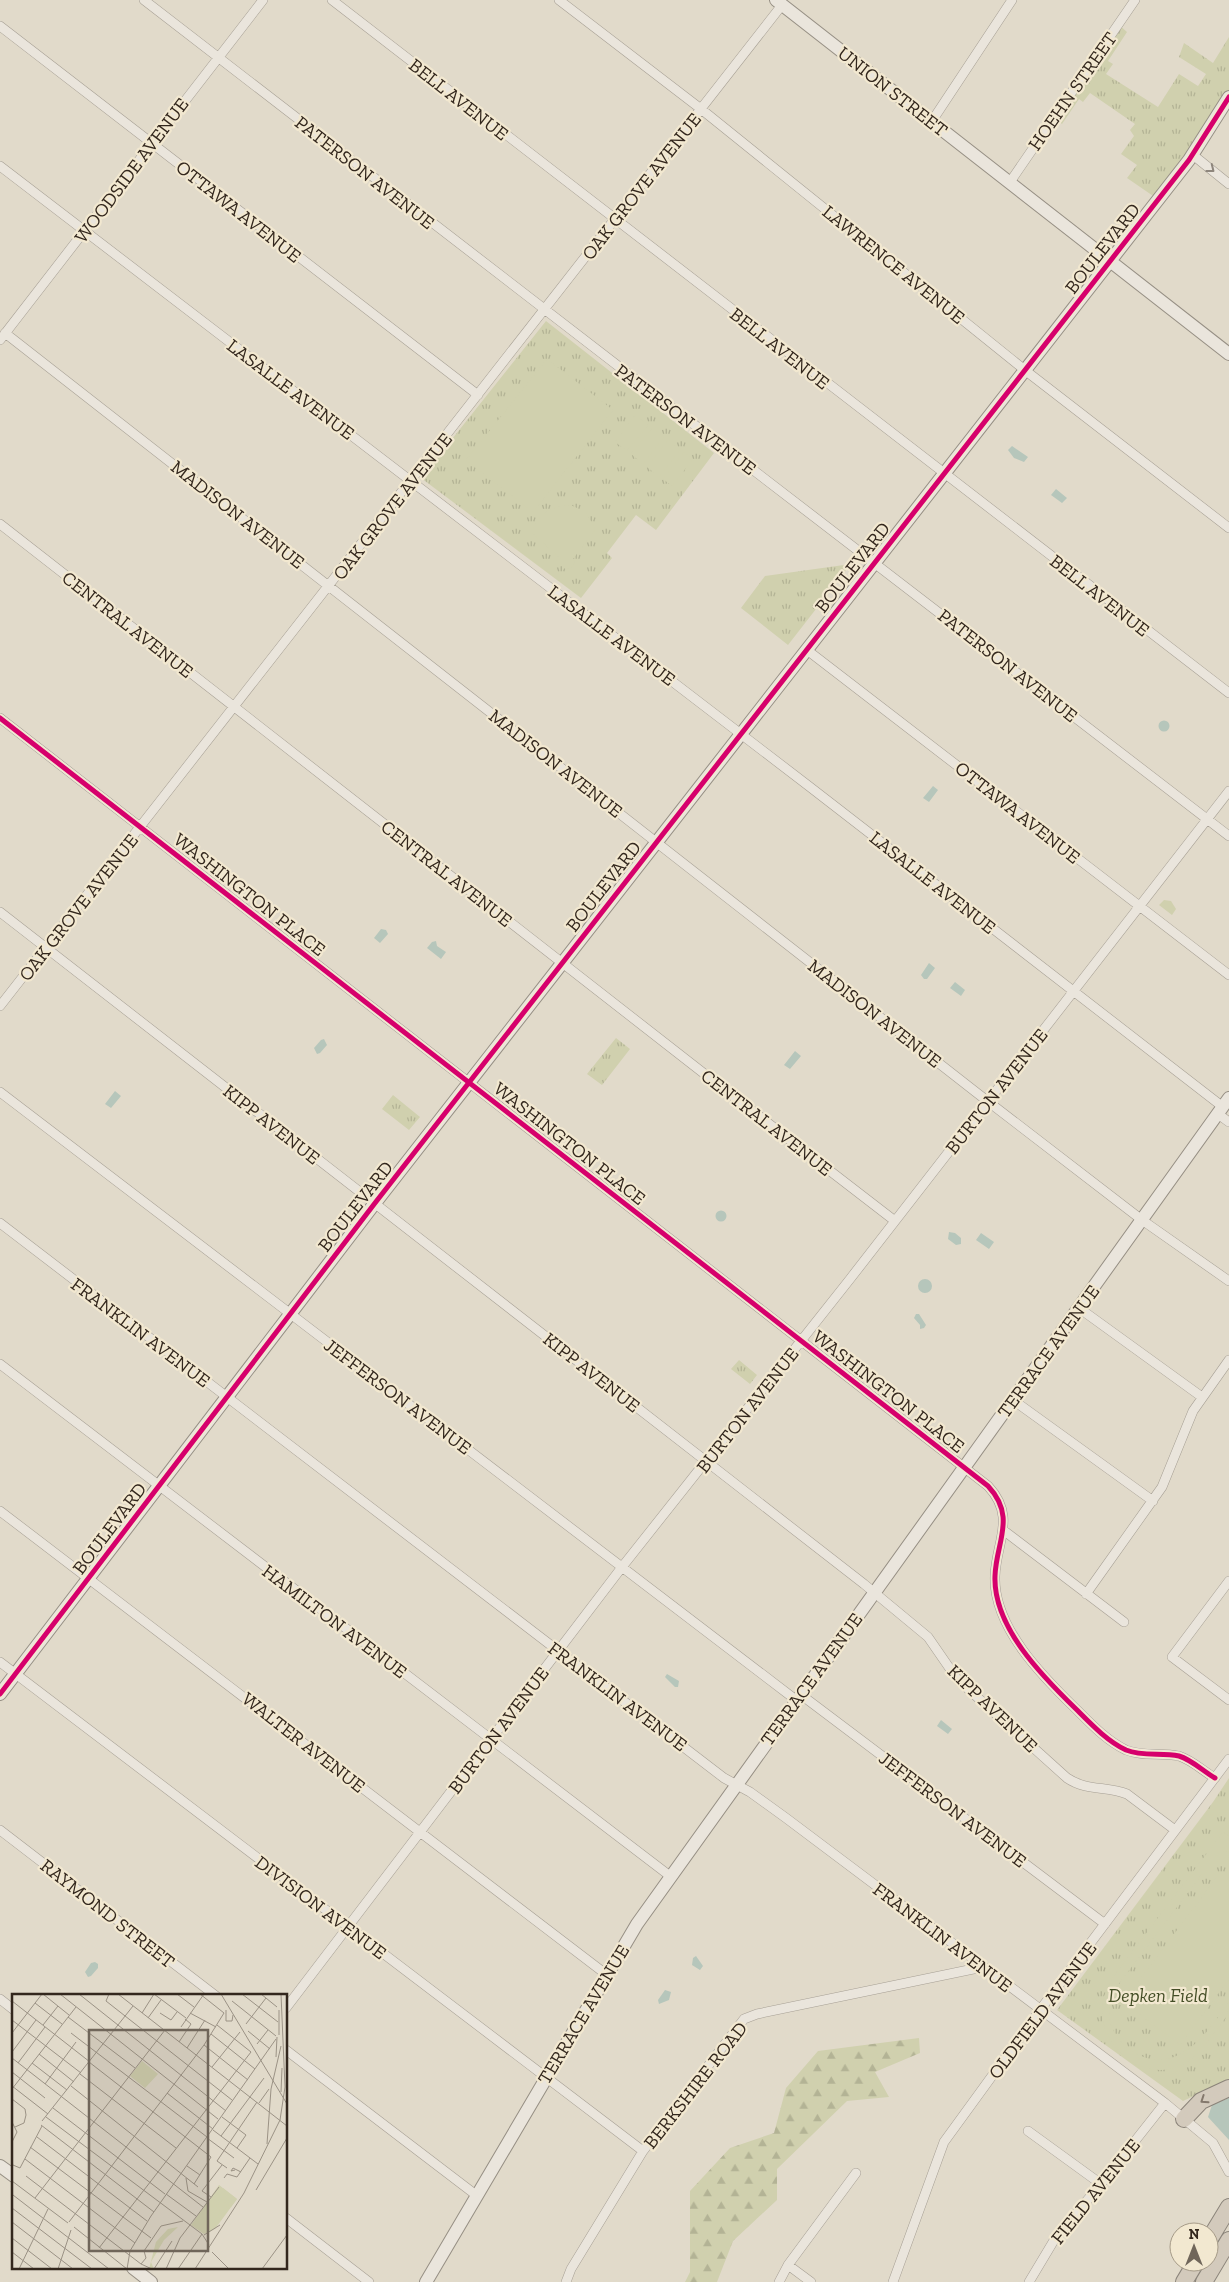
<svg xmlns="http://www.w3.org/2000/svg" width="1229" height="2282" viewBox="0 0 1229 2282" font-family="'Zilla Slab',serif">
	<style>
		.grass { fill: url(#grass-tufts) }
		.forest { fill: url(#forest-firs) }
		.pitch { fill: #d0d0ae }
		.water { fill: #b6c6bb }
		.lines { fill: none; stroke-linecap: round; stroke-linejoin: round }
		.street-casing { stroke: #a69f94; stroke-width: 10 }
		.secondary-casing { stroke: #968f84; stroke-width: 14 }
		.highway-casing { stroke: #8b847a; stroke-width: 18 }
		.street { stroke: #eae5dc; stroke-width: 9 }
		.secondary { stroke: #eae5dc; stroke-width: 12 }
		.highway { stroke: #d3cabc; stroke-width: 16 }
		.cycleway-casing { stroke: #f2e8d0; stroke-width: 8 }
		.cycleway { stroke: #d6006c; stroke-width: 5 }
		.oneway { stroke: #8e867c }
		.oneway2 { stroke: #83786c }
		.labels { text-anchor: middle; stroke-width: 4.5; stroke-linejoin: round; paint-order: stroke }
		.street-label { font-size: 19px; fill: #33271d; stroke: #f2e8d0 }
		.park-label { font-size: 19px; font-style: italic; fill: #444e26; stroke: #f2e8d0 }
		.inset-road { fill: none; stroke: #9b9285; stroke-width: 1 }
		.view { fill: #70665a; fill-opacity: 0.15; stroke: #70665a; stroke-width: 2.5 }
		.inset-edge { fill: none; stroke: #33271d; stroke-width: 2.5 }
	</style>
	<defs>
		<pattern id="grass-tufts" width="24" height="20" patternUnits="userSpaceOnUse" patternTransform="scale(1.25)"><rect width="24" height="20" fill="#d0d0ae"/><path d="M3 7l-1-3M5 7V3M7 7l1-3M15 17l-1-3M17 17v-4M19 17l1-3" fill="none" stroke="#b3b395"/></pattern>
		<pattern id="forest-firs" width="22" height="20" patternUnits="userSpaceOnUse" patternTransform="scale(1.25)"><rect width="22" height="20" fill="#d0d0ae"/><path d="M5 1l3.5 6h-7zM16 11l3.5 6h-7z" fill="#b3b395"/></pattern>
	</defs>
	<rect width="100%" height="100%" fill="#e1daca"/>
	<path class="grass" d="M1118,24L1127,32L1108,61L1113,64L1106,74L1158,107L1179,74L1198,86L1206,74L1179,57L1184,43L1213,63L1229,37V95L1159,200L1127,178L1137,165L1121,154L1134,136L1130,130L1135,124L1090,93L1083,102L1079,99L1062,124L1054,118Z
		M546,321L714,453L656,530L636,515L607,553L612,558L581,598L421,478Z
		M851,564L788,645L741,608L765,576Z
		M616,1038L630,1049L602,1085L587,1074Z
		M393,1095L420,1117L409,1130L382,1109Z
		M739,1360L757,1375L750,1384L731,1369Z
		M1229,1778V2080L1183,2101L1057,2010L1213,1802Z"/>
	<path class="forest" d="M919,2038L920,2053L875,2072L889,2097L847,2101L777,2169V2200L733,2241L717,2282H685L690,2272V2191L730,2148L774,2133L786,2088L818,2051Z"/>
	<path class="pitch" d="M547,359L613,410L533,512L466,460Z
		M635,415L648,425L627,451L615,442Z
		M652,428L664,437L643,464L631,454Z
		M668,440L680,450L659,477L647,467Z
		M684,452L693,459L672,486L663,479Z
		M571,505L585,512L596,529L573,559L575,562L571,568L565,569L561,565L560,558L532,533C537,513 552,506 571,505Z
		M1164,900L1171,901L1176,909L1172,915L1159,905Z
		M1223,1832L1229,1836V1842L1222,1852L1229,1851V1857L1216,1860L1202,1874L1118,1985C1113,1997 1107,2008 1110,2021C1117,2049 1150,2068 1176,2056C1201,2045 1214,2022 1229,2002C1229,2018 1222,2022 1213,2034C1203,2047 1195,2059 1180,2066C1142,2082 1101,2048 1102,2009C1102,1997 1108,1987 1113,1977Z
		M1217,1877L1229,1886V1979L1180,2045L1123,2002Z"/>
	<path class="water" d="M1012,446L1028,457L1024,462L1014,458L1008,450Z
		M1056,489L1067,498L1062,503L1051,495Z
		M1158.5 726a5.5 5.5 0 1 1 11 0a5.5 5.5 0 1 1-11 0Z
		M933,786L938,790L929,802L923,798Z
		M381,929L386,930L388,934L380,943L374,938Z
		M436,941L437,946L446,952L441,959L427,948L432,942Z
		M929,963L935,968L927,979H924L921,975Z
		M955,982L965,990L961,996L950,988Z
		M324,1039L327,1045L320,1053L317,1054L314,1048L321,1040Z
		M795,1051L801,1056L790,1069L784,1065Z
		M115,1091L121,1096L111,1108L105,1104Z
		M715.5 1216a5.5 5.5 0 1 1 11 0a5.5 5.5 0 1 1-11 0Z
		M949,1232L955,1233L961,1238V1244L956,1245L948,1239Z
		M981,1233L994,1242L989,1249L976,1240Z
		M918 1286a7 7 0 1 1 14 0a7 7 0 1 1-14 0Z
		M916,1314H919L926,1325L924,1328L920,1329V1325L914,1318Z
		M667,1674L679,1681L678,1687H675L665,1677Z
		M941,1720L952,1729L948,1734L937,1726Z
		M696,1956L703,1966L700,1970L692,1965L693,1958Z
		M95,1962L98,1964V1968L91,1976L88,1977L85,1972L91,1963Z
		M665,1990L671,1992L669,2000L659,2004L658,2000Z
		M1229,2098V2140L1208,2117L1212,2105Z"/>
	<g class="lines">
		<defs>
			<path id="street" d="M144,0C505,280 867,557 1229,836
				M332,0L1229,693
				M559,0L701,109L1026,371L1229,528
				M0,26L478,395
				M932,121L1012,0
				M1193,155L1229,184
				M0,166L810,787L1223,1107
				M1010,182L1135,0
				M5,333L977,1093L1142,1220L1229,1281
				M0,340L263,0
				M0,524L711,1079L895,1221
				M807,650L1229,975
				M0,718L988,1486C1017,1517 996,1542 995,1576C993,1627 1043,1677 1076,1709C1091,1724 1107,1741 1126,1750C1143,1757 1162,1752 1179,1756C1192,1760 1203,1771 1215,1778
				M0,912L864,1584L928,1637L957,1679L1067,1778C1086,1791 1107,1786 1127,1794L1175,1830
				M0,1006L782,5
				M0,1092L796,1700
				M1218,1114L1229,1122
				M0,1223L724,1778L750,1792L786,1818L1165,2103L1213,2143L1229,2172
				M1079,1308L1202,1397
				M0,1364L670,1876
				M1013,1400L1153,1501
				M0,1511L607,1975
				M1003,1530L1124,1622
				M1229,1581L1172,1657L1229,1700
				M1086,1594L1162,1487L1193,1411L1229,1360
				M0,1662L643,2151
				M800,1694L1105,1924
				M0,1830L216,1996
				M0,1999L14,2010
				M286,2008L622,1567L850,1279L1229,791
				M286,2050L476,2195
				M1028,2131L1101,2184
				M286,2218L369,2282
				M788,2265L811,2282
				M566,2282L571,2269L643,2151L744,2019L757,2014L983,1967
				M779,2282L788,2265L856,2173
				M893,2282L944,2142L1040,2010L1229,1759
				M1029,2282L1056,2237L1101,2184L1165,2103"/>
			<path id="secondary" d="M776,0L1229,354
				M0,1694L375,1203L1189,160L1229,97
				M0,2166L14,2176
				M133,2268L151,2282
				M426,2282L637,1924L1229,1098"/>
			<path id="highway" d="M1184,2119L1201,2101L1229,2088
				M1209,2240L1229,2207
				M1184,2282L1196,2262
				M1204,2282L1229,2240"/>
		</defs>
		<use href="#street" class="street-casing"/>
		<use href="#secondary" class="secondary-casing"/>
		<use href="#highway" class="highway-casing"/>
		<use href="#street" class="street"/>
		<use href="#secondary" class="secondary"/>
		<use href="#highway" class="highway"/>
		<defs>
			<path id="cycleway" d="M0,718L988,1486C1017,1517 996,1542 995,1576C993,1627 1043,1677 1076,1709C1091,1724 1107,1741 1126,1750C1143,1757 1162,1752 1179,1756C1192,1760 1203,1771 1215,1778
				M0,1694L375,1203L1189,160L1229,97"/>
		</defs>
		<use href="#cycleway" class="cycleway-casing"/>
		<use href="#cycleway" class="cycleway"/>
	</g>
	<defs><path id="oneway-chevron" d="M-2-3.5L2.5 0L-2 3.5" fill="none" stroke-width="1.6" stroke-linecap="round" stroke-linejoin="round" transform="scale(1.25)"/></defs>
	<use class="oneway" href="#oneway-chevron" transform="translate(1211 169) rotate(38)"/>
	<use class="oneway2" href="#oneway-chevron" transform="translate(1204 2100) rotate(146)"/>
	<g class="labels">
		<g class="street-label">
			<text transform="translate(893 91) rotate(38)" y="7">UNION STREET</text>
			<text transform="translate(1072 91) rotate(-55)" y="7">HOEHN STREET</text>
			<text transform="translate(459 99) rotate(38)" y="7">BELL AVENUE</text>
			<text transform="translate(131 170) rotate(-53)" y="7">WOODSIDE AVENUE</text>
			<text transform="translate(365 172) rotate(38)" y="7">PATERSON AVENUE</text>
			<text transform="translate(641 186) rotate(-52)" y="7">OAK GROVE AVENUE</text>
			<text transform="translate(239 211) rotate(38)" y="7">OTTAWA AVENUE</text>
			<text transform="translate(1102 248) rotate(-52)" y="7">BOULEVARD</text>
			<text transform="translate(894 264) rotate(39)" y="7">LAWRENCE AVENUE</text>
			<text transform="translate(780 348) rotate(38)" y="7">BELL AVENUE</text>
			<text transform="translate(291 389) rotate(37)" y="7">LASALLE AVENUE</text>
			<text transform="translate(686 419) rotate(37)" y="7">PATERSON AVENUE</text>
			<text transform="translate(392 506) rotate(-52)" y="7">OAK GROVE AVENUE</text>
			<text transform="translate(238 514) rotate(38)" y="7">MADISON AVENUE</text>
			<text transform="translate(852 567) rotate(-52)" y="7">BOULEVARD</text>
			<text transform="translate(1100 595) rotate(38)" y="7">BELL AVENUE</text>
			<text transform="translate(128 624) rotate(38)" y="7">CENTRAL AVENUE</text>
			<text transform="translate(612 635) rotate(37)" y="7">LASALLE AVENUE</text>
			<text transform="translate(1008 665) rotate(38)" y="7">PATERSON AVENUE</text>
			<text transform="translate(556 763) rotate(38)" y="7">MADISON AVENUE</text>
			<text transform="translate(1018 812) rotate(38)" y="7">OTTAWA AVENUE</text>
			<text transform="translate(447 873) rotate(38)" y="7">CENTRAL AVENUE</text>
			<text transform="translate(933 882) rotate(38)" y="7">LASALLE AVENUE</text>
			<text transform="translate(603 886) rotate(-52)" y="7">BOULEVARD</text>
			<text transform="translate(250 894) rotate(38)" y="7">WASHINGTON PLACE</text>
			<text transform="translate(78 907) rotate(-52)" y="7">OAK GROVE AVENUE</text>
			<text transform="translate(875 1013) rotate(38)" y="7">MADISON AVENUE</text>
			<text transform="translate(996 1091) rotate(-52)" y="7">BURTON AVENUE</text>
			<text transform="translate(767 1122) rotate(38)" y="7">CENTRAL AVENUE</text>
			<text transform="translate(272 1124) rotate(38)" y="7">KIPP AVENUE</text>
			<text transform="translate(570 1143) rotate(38)" y="7">WASHINGTON PLACE</text>
			<text transform="translate(355 1206) rotate(-52)" y="7">BOULEVARD</text>
			<text transform="translate(141 1332) rotate(37)" y="7">FRANKLIN AVENUE</text>
			<text transform="translate(1048 1351) rotate(-54)" y="7">TERRACE AVENUE</text>
			<text transform="translate(592 1372) rotate(38)" y="7">KIPP AVENUE</text>
			<text transform="translate(889 1391) rotate(38)" y="7">WASHINGTON PLACE</text>
			<text transform="translate(398 1396) rotate(37)" y="7">JEFFERSON AVENUE</text>
			<text transform="translate(747 1410) rotate(-52)" y="7">BURTON AVENUE</text>
			<text transform="translate(109 1528) rotate(-53)" y="7">BOULEVARD</text>
			<text transform="translate(335 1621) rotate(37)" y="7">HAMILTON AVENUE</text>
			<text transform="translate(811 1679) rotate(-54)" y="7">TERRACE AVENUE</text>
			<text transform="translate(618 1696) rotate(37)" y="7">FRANKLIN AVENUE</text>
			<text transform="translate(993 1708) rotate(44)" y="7">KIPP AVENUE</text>
			<text transform="translate(498 1730) rotate(-53)" y="7">BURTON AVENUE</text>
			<text transform="translate(304 1742) rotate(38)" y="7">WALTER AVENUE</text>
			<text transform="translate(953 1809) rotate(37)" y="7">JEFFERSON AVENUE</text>
			<text transform="translate(321 1907) rotate(37)" y="7">DIVISION AVENUE</text>
			<text transform="translate(108 1913) rotate(38)" y="7">RAYMOND STREET</text>
			<text transform="translate(943 1937) rotate(37)" y="7">FRANKLIN AVENUE</text>
			<text transform="translate(1042 2010) rotate(-53)" y="7">OLDFIELD AVENUE</text>
			<text transform="translate(583 2014) rotate(-59)" y="7">TERRACE AVENUE</text>
			<text transform="translate(695 2085) rotate(-52)" y="7">BERKSHIRE ROAD</text>
			<text transform="translate(1095 2191) rotate(-51)" y="7">FIELD AVENUE</text>
		</g>
		<g class="park-label">
			<text x="1158" y="2002">Depken Field</text>
		</g>
	</g>
	<g transform="translate(12 1994)">
		<rect width="275" height="275" fill="#e1daca"/>
		<path d="M130,67L146,80L133,94L118,82ZM207,191L225,205L203,235L192,240L179,231Z" fill="#d0d0ae"/>
		<path d="M166,233L152,246L139,268L142,275H137L144,248L156,235Z" fill="#d0d0ae"/>
		<path d="M211,194L225,205L219,213L207,204Z" fill="#d0d0ae"/>
		<path class="inset-road" d="M31,0L57,21M48,0L206,125M67,0L214,117M97,0L94,7L220,106M106,0L275,132M165,0L182,13M188,0L212,19M209,0L275,110M230,0L266,28M249,0L265,13M0,7L78,68M220,7L264,42M23,9L50,30M214,16V27H220L221,21M267,16V41M130,19L142,0L174,24M148,19L159,26L165,18M178,19L204,33M56,23L123,74M136,24L149,6M0,26L69,79M234,30L254,4M31,31L46,12M169,33L192,0M236,37L258,55M0,39L30,0M59,39L195,143M199,40L243,75M167,48L179,30L173,25M245,50L256,36M192,51L236,86M175,54L193,26M0,58L24,26M27,60L62,88M264,63L265,43M0,64L191,213M77,68L199,163L182,190M6,69L33,33M20,69L55,96M200,73L228,38M0,78L33,104M68,80L164,154M33,90L64,48M0,92L36,120M59,92L186,193M0,95L64,13M269,98L270,74M155,99L201,135M0,105L13,115L14,121L12,129L3,133M247,109L257,95M41,114L153,200M34,123L190,240L197,251M210,123L234,141L225,154M30,127L121,12M0,128L5,138L0,148M29,131L142,218M201,136L246,170M209,142L252,84M25,143L135,227M195,144L222,164M255,150L259,95L269,52M18,153L139,244M13,165L123,249M1,171L8,174L30,132M175,172L188,181M215,174L205,167L245,108M223,176L219,177L221,174L229,178M14,182L129,270L140,275M174,184L176,197L195,208M212,184L215,180L225,183L238,164M0,187L56,229M244,196L275,144M154,200L184,222M1,201L97,275M199,203L190,197L210,171M23,204L153,36M0,214L80,275M0,228L61,275M57,228L192,51L212,19M62,233L115,275M192,241L208,231M0,244L40,275M87,254L239,58L205,31M0,258L22,275M200,258L217,275M129,270L134,264L132,257L149,232L171,227M7,275L36,215M46,275L59,236M115,275L118,257L139,222L264,45M142,275L160,247M154,275L168,244L207,193M166,275L190,240M183,275L232,199L268,126L273,93L269,0M250,275L275,241"/>
		<path class="view" d="M77,36H196V257H77Z"/>
		<rect width="275" height="275" class="inset-edge"/>
	</g>
	<g transform="translate(1194 2247)"><circle r="24" fill="#f2e8d0" stroke="#a69b88"/>
	<path d="M0-4L9 19L0 12L-9 19Z" fill="#70665a"/>
	<text y="-8" font-size="14" font-weight="bold" text-anchor="middle" fill="#33271d">N</text>
	</g>
</svg>
